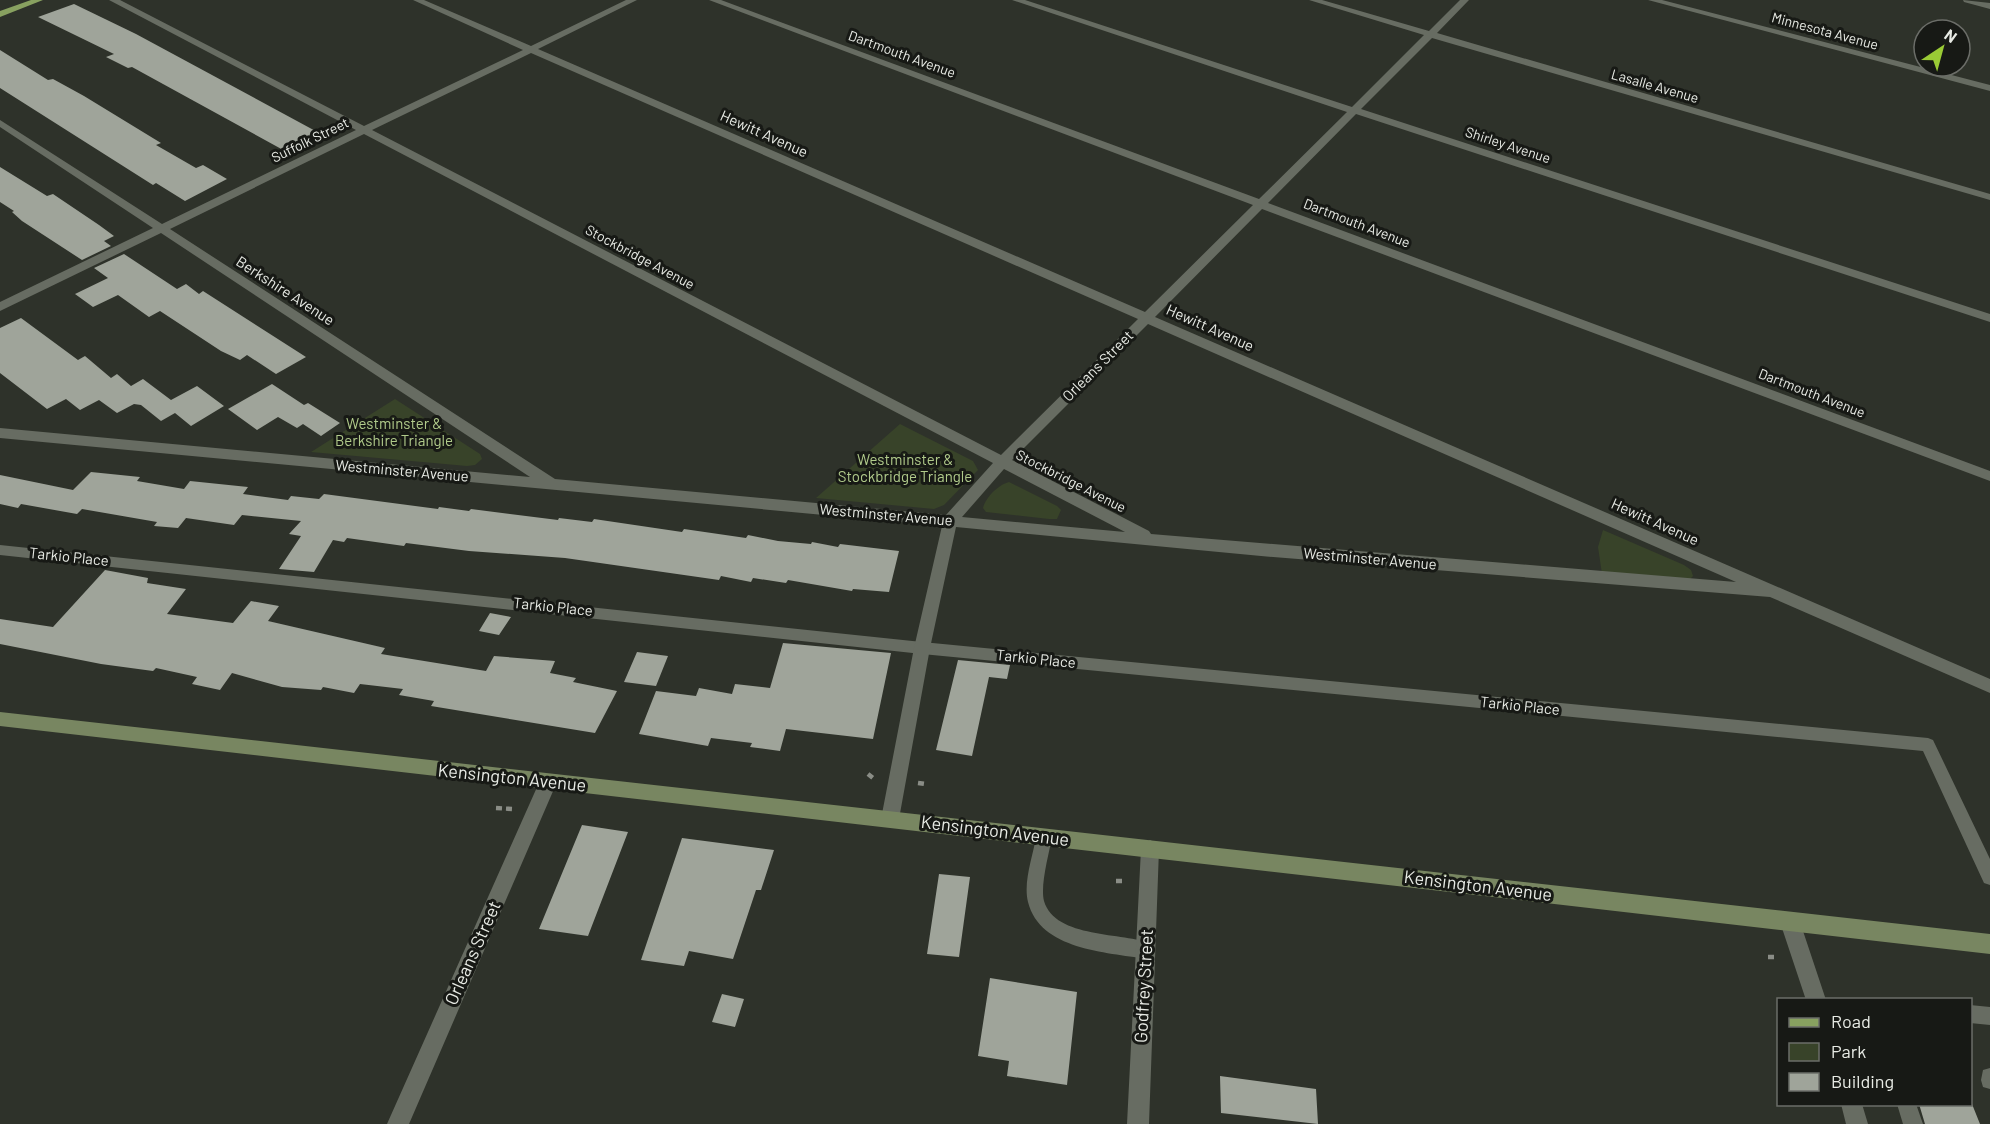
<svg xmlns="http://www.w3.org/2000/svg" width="1990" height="1124" viewBox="0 0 1990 1124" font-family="Barlow,sans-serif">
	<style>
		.green { fill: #384329 }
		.building { fill: #9fa49a }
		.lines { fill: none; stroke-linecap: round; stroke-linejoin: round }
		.path { stroke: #8a8d86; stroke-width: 4.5; stroke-dasharray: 6 4; stroke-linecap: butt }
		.lane { fill: #676c62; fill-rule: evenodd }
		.street { fill: #676c62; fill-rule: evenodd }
		.secondary { fill: #788661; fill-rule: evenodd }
		.primary { fill: #88a160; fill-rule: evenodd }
		.labels { text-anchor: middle; stroke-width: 6; stroke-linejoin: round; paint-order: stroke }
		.far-street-label { font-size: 14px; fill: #e8ebe5; stroke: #171915 }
		.street-label { font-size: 15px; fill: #e8ebe5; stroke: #171915 }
		.park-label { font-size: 15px; fill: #b1cb8b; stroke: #171915 }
		.near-street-label { font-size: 18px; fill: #e8ebe5; stroke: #171915 }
	</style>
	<rect width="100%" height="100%" fill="#2e322a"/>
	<path class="green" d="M395,399L480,454L482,459L475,465L467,466L311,452Z
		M900,424L973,461L978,470L944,505L934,509L816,498Z
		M1009,482L1057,506L1061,510L1057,519H1049L986,512L983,508C986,497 998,485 1009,482Z
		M1603,530L1684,565L1691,570L1693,576L1690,579L1602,574L1598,547Z"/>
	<path class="building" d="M74,4L136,34L321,134L285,151L132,67L128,68L106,57L114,54L38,17Z
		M0,50L48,80L53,79L84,96L161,143L156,145L196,168L203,165L227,179L185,201L156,183L153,185L0,88Z
		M0,167L47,196L53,194L99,225L114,236L104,241L111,246L82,260L22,221L12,212L14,211L0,202Z
		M124,254L177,289L186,284L199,294L203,291L306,357L276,374L247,355L240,360L221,351L160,311L149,317L118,295L93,307L75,294L108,278L94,268Z
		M21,318L78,360L85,356L111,378L117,374L131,386L143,379L171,400L197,386L224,406L191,426L175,413L161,421L141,405L134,404L117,413L99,400L80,410L66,399L47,409L0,373V328Z
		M272,384L304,405L308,403L340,423L321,436L303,424L297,428L278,417L257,430L228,409Z
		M91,472L140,477L137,481L184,489L190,481L248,487L243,494L288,500L291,496L319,499L324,494L438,509L439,507L469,511L471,509L558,520L559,518L592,522L594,519L682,532L684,529L746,538L748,535L778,541L811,544L812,542L838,547L840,544L899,551L889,592L853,589L852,591L788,580L786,583L753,578L751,582L721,576L719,580L565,558L469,551L406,543L404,546L347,538L344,542L333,540L314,572L279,569L301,536L289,534L301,521L242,515L234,525L186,518L178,528L154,526L157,522L82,509L77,514L21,504L18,508L0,504V475L73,490Z
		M105,570L148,578L147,583L186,589L167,614L233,623L251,601L279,606L268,621L385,648L381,654L486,671L494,656L555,661L550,673L576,678L573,682L617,691L595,733L431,706L434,701L399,695L403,689L360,684L354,693L323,687L321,690L282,687L232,673L220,690L192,684L197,677L156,668L153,671L101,664L0,644V619L53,627Z
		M490,613L511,617L499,635L479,631Z
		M783,643L891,653L873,739L786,729L780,751L750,747L752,743L711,738L708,746L639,734L656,691L696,696L699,688L732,694L735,684L770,688Z
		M637,652L668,656L656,686L624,682Z
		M958,660L1010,665L1007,679L989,677L972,756L936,750Z
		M582,825L628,832L588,936L539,929Z
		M682,838L774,850L761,890H756L733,959L689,951L684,966L641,960Z
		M939,874L970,877L959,957L927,954Z
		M990,978L1077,992L1067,1085L1007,1076L1009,1061L978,1056Z
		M722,994L744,999L735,1027L712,1022Z
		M1220,1076L1316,1089L1318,1124L1221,1113Z
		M1919,1104H1972L1980,1124H1925Z"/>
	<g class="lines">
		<path class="path" d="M868,774L873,778
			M918,783L925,784
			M496,808L512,809
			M1116,881H1123
			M1768,957H1775"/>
		<path class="lane" d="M0,545L922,642L1928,738L1933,740L1990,859V885L1984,883L1923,751L922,654L0,555Z
			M1044,829L1050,832L1052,837C1049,854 1040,885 1044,901C1055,939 1124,932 1152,944L1155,950L1152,956L1146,959C1106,952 1040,950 1028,902C1023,882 1033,856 1036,837L1038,832Z
			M1970,1005L1990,1007V1025L1970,1023Z
			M1990,1068V1089L1983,1087L1981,1080L1983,1070Z
			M1897,1104H1916L1923,1124H1903Z"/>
		<path class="street" d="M109,0H120L364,126L523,50L413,0H424L531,46L626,0H637L538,49L1145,312L1253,205L709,0H721L1259,199L1347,112L1012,0H1025L1352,107L1424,35L1309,0H1322L1429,31L1460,0H1469L1437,33L1990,194V200L1432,38L1361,109L1990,314V322L1356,114L1268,203L1990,471V481L1262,209L1155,317L1990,679V693L1770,597L1261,556L956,527L930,648L899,819L896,825L890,827L884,825L881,819L914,648L942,526L0,438V428L530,477L161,233L0,311V302L153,228L0,127V120L162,224L356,130ZM531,53L1138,319L1001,455L372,130ZM364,134L993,463L946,515L555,479L170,229ZM1148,324L1736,582L1151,534L1149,531L1012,460ZM1004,469L1125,532L962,517Z
			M1648,0H1662L1990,85V91Z
			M1963,0L1990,3V9L1964,2Z
			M548,774L554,776L557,782L409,1124H387L542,776Z
			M1150,840L1156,843L1159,849L1149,1124H1127L1141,849L1144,843Z
			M1790,913L1797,915L1800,922L1826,1000H1806L1780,922L1783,915Z
			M1841,1104H1862L1868,1124H1846Z"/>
		<path class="secondary" d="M0,712L1990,934V954L0,726Z"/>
		<path class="primary" d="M31,0H43L0,17V11Z"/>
	</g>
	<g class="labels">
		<g class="far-street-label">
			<text transform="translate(1825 31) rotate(15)" y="5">Minnesota Avenue</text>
			<text transform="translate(902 54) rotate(20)" y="5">Dartmouth Avenue</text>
			<text transform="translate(1655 86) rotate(16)" y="5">Lasalle Avenue</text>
			<text transform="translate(310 140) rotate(-26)" y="5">Suffolk Street</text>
			<text transform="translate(1508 145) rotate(18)" y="5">Shirley Avenue</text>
			<text transform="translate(1357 223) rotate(21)" y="5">Dartmouth Avenue</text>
			<text transform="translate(640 257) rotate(28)" y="5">Stockbridge Avenue</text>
			<text transform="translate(1812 393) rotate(21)" y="5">Dartmouth Avenue</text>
			<text transform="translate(1071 481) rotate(27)" y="5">Stockbridge Avenue</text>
		</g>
		<g class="street-label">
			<text transform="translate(764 134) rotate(24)" y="5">Hewitt Avenue</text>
			<text transform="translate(285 291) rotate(33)" y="5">Berkshire Avenue</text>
			<text transform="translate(1210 328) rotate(24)" y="5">Hewitt Avenue</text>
			<text transform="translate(1098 366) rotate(-45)" y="5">Orleans Street</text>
			<text transform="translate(402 471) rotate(5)" y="5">Westminster Avenue</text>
			<text transform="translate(886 515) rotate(5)" y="5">Westminster Avenue</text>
			<text transform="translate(1655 522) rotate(24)" y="5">Hewitt Avenue</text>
			<text transform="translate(69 557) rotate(6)" y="5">Tarkio Place</text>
			<text transform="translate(1370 559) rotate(5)" y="5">Westminster Avenue</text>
			<text transform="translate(553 607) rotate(6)" y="5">Tarkio Place</text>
			<text transform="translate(1036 659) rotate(6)" y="5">Tarkio Place</text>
			<text transform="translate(1520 706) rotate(6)" y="5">Tarkio Place</text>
		</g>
		<g class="park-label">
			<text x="394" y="429">Westminster &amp;<tspan x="394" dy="17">Berkshire Triangle</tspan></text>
			<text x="905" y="465">Westminster &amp;<tspan x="905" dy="17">Stockbridge Triangle</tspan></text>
		</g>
		<g class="near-street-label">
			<text transform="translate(512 778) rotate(6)" y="6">Kensington Avenue</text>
			<text transform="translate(995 831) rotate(7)" y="6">Kensington Avenue</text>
			<text transform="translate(1478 886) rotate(7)" y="6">Kensington Avenue</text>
			<text transform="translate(473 953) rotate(-66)" y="6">Orleans Street</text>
			<text transform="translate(1144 986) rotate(-87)" y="6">Godfrey Street</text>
		</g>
	</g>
	<rect x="1777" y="998" width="195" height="108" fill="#171915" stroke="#6b6d68" stroke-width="1.5"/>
	<rect x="1789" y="1018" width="30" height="9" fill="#88a160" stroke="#6b6d68" stroke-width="1.5"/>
	<text x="1831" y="1028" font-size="18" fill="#e8ebe5">Road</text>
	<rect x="1789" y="1043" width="30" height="18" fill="#384329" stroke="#6b6d68" stroke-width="1.5"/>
	<text x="1831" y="1058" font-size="18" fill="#e8ebe5">Park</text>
	<rect x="1789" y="1073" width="30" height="18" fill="#9fa49a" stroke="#6b6d68" stroke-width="1.5"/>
	<text x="1831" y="1088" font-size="18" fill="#e8ebe5">Building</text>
	<g transform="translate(1942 48) rotate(36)"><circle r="28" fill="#171915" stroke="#6b6d68" stroke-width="1.5"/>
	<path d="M0-4.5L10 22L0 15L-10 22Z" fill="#9acb35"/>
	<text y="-9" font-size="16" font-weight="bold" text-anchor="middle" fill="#e8ebe5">N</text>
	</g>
</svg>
